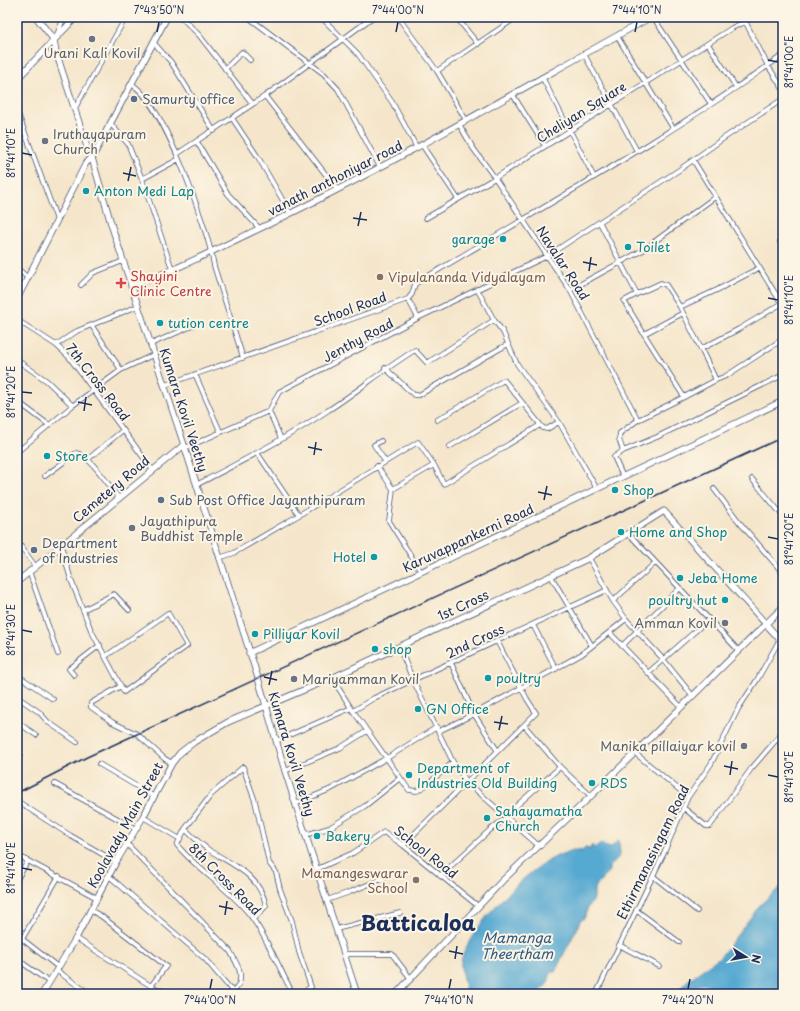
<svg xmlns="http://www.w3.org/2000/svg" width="800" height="1011" viewBox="0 0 800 1011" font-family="'Playpen Sans',sans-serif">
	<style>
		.water { fill: #56a9d1; stroke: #386c98 }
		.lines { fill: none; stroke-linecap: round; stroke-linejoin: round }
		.street-casing { stroke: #3c4a6e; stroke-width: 5.5 }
		.secondary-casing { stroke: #3c4a6e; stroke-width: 7 }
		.street { stroke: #fff; stroke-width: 4 }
		.secondary { stroke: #fff; stroke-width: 5.5 }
		.rail { stroke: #1b2f5e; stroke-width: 1.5 }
		.ticks { fill: none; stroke: #1b2f5e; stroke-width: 1.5 }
		.worship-dot { fill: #6b7280; stroke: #fcf5e5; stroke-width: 1.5 }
		.service-dot { fill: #5c6f8a; stroke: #fcf5e5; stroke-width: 1.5 }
		.culture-dot { fill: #0f9aa8; stroke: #fcf5e5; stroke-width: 1.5 }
		.education-dot { fill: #8d6e63; stroke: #fcf5e5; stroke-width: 1.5 }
		.health-dot { fill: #e0444e; stroke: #fcf5e5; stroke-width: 1.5 }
		.labels { text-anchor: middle; stroke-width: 4; stroke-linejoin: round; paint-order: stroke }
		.worship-label { font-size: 13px; fill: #5b616d; stroke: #fcf5e5; text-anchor: start }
		.service-label { font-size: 13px; fill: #4e5e75; stroke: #fcf5e5; text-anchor: start }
		.street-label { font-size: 13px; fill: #1b2f5e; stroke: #fcf5e5 }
		.culture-label { font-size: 13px; fill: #0d838f; stroke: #fcf5e5; text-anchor: start }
		.health-label { font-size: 13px; fill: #be3a42; stroke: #fcf5e5; text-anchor: start }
		.education-label { font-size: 13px; fill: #785e54; stroke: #fcf5e5; text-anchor: start }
		.water-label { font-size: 14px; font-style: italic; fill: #305a86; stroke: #fcf5e5 }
		.town-label { font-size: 21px; font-weight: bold; fill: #1b2f5e; stroke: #fcf5e5 }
		.neatline { fill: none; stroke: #1b2f5e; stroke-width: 1.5 }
		.ticks-label { font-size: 10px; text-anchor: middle; fill: #1b2f5e }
	</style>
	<rect width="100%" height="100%" fill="#fcf5e5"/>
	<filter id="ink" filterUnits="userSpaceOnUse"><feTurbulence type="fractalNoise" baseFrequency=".025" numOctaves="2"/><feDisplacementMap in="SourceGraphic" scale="8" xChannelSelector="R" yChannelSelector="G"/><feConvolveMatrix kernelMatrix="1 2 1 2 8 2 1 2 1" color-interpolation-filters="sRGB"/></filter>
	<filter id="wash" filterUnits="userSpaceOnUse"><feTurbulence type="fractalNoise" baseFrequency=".012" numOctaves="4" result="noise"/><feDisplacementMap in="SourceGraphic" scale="16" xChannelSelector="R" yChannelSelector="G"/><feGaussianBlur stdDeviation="0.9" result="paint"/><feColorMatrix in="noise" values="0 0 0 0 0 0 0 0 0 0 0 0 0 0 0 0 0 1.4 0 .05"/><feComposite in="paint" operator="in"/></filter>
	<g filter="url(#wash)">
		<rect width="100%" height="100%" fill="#f5e6cb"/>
		<path class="water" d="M619,840L620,856L609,867V871L594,889V898L588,907L584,919H581C573,938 563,954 555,972H551L548,983L538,994H466C465,986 460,968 461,961C468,927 546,844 582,851L585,848L590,849L592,845L595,848L601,843L610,848Z
			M783,885V994H720L704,984L692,986L684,994H676L686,982L721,956L761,904Z"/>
	</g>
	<g filter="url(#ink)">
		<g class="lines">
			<defs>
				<path id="street" d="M181,17L199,35L252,103
					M248,17L324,74L338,89L380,167
					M321,17L358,54L392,102L417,148
					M398,17L437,71L466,120
					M456,17L478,44
					M653,17L711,104
					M743,17L768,66L783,89
					M617,36L673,128
					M56,37L64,17
					M153,42L171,62L214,131
					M708,44L736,87
					M584,54L637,151
					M225,69L242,52L250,60
					M437,71L517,17
					M542,77L594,177
					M131,84C163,100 208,229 214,266L243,358
					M513,95L545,146
					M265,96L337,189
					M75,108L126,17
					M17,111L57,220
					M232,118L258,157L290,213
					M110,123L128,144L142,179L172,269
					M459,124L473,148L495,178L570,290L638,420
					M197,142L228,194L259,228
					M422,145L458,199
					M177,154L265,96L373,17
					M693,160L783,306
					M142,179L179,159
					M426,218L495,178L732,28L746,21
					M600,223L637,294L661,283L666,285L680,307
					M780,242L783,248
					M17,268L28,278
					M759,268L717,290L680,307L701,349L739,329L781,304
					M81,285L93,273L123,261
					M570,290L643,250L715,197
					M637,294L624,301L644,334L683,313
					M408,299L418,318
					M17,320L56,345L69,357L152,469
					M494,320L503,332L517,364L559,422L597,489
					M92,326L121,370
					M644,334L684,397L716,380L701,349
					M151,344L192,326
					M56,345L77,331L138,306
					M17,360L47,381L72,405
					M385,368L414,395H419L508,344
					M195,374L220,431
					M716,380L726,376L783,339
					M165,385L408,299L412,294L415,284C539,209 666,139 783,55
					M17,401L49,425
					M269,411L281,439
					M437,420L504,380L543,428L547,429L559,422
					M381,441L374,445L385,461
					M449,447L522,403
					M185,448L269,411L279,392L418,318L547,256L679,170L724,138L783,99
					M623,451L657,437L783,375
					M17,452L72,406L121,370L155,354
					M258,454L299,515L418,442L434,465L393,489L389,521L421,572
					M88,459L123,430
					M434,465L444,484L540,425
					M377,466L393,489
					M45,476L76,453C90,455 109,486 119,498
					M623,477L614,457L623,451L619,439L620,433L638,420L684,397
					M752,479L783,516
					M196,485C241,462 285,439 327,411C357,392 384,369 415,350L427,363L494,320L477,289
					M714,489L740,523L783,573
					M629,534L739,651
					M17,541L35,566
					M61,545L71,580L91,630L124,692L187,646L168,613L106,656
					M219,558L234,553L299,515
					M589,558L613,601L626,619L663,659L692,695
					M29,571L58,654
					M551,576L592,646
					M613,601L655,563
					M83,610L114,594L129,610
					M533,625L556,669
					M610,633L681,707
					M622,646L680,588
					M399,647L413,680L453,762L467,782L539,846
					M451,663L474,714L497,750
					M649,672L709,619
					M17,675L53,699
					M74,675L69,669L100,645
					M121,686L91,703V707L112,722L137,734L165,759L172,763
					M17,697L39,712L48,722L77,742
					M351,708L409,790L417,791L428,784L453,762
					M353,711L374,698L607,590
					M17,722L36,735
					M524,725L560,767L591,796
					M439,731L474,714L582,654L626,619
					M779,736L783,741
					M276,741L351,708L332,678
					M17,753L20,755
					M635,753L688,797
					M99,764L153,796
					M285,771L340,748L367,731
					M55,784L136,829
					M17,801L71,836L116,862
					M295,804L331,789L387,758L437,727
					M685,809L706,826H710L751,769L783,732
					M505,816L560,767
					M143,817L180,839
					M185,829C192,836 200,844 209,850C233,865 260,875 266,906L253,919
					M305,835L329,828L365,806L400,778
					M127,844L230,951C238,965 247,979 233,992
					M403,845L536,713L527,699L497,641
					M17,855L97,898
					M317,869L353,853L384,832L403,845L478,906
					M109,876L205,959L234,993
					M440,876L490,830L507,817
					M653,876L697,911
					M17,879L28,861
					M327,900L350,892L384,878
					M90,910L101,916L166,966L151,986
					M636,910L679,942
					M336,929L400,913
					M17,935L58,967
					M76,938L151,986L169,994
					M22,939L59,876
					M619,945L659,966
					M345,954H392L411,979
					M17,959L49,982
					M56,970L90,994
					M293,994C279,968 268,939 250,915C229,888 198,871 177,845L185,829L211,795L243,767L255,801L269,863L276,872L280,889L292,921L299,952L311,987L300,994
					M596,994L663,855L688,797L711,764L738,709L757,680L780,639"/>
				<path id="secondary" d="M36,17L54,40L56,52L89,153L92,158L112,227L185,448L258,678L285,771L357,994
					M17,79L76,17
					M131,286C178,270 224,245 269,224C399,161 524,87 651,17
					M17,299L86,163L92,158L167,17
					M17,582L184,445
					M249,653L783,401
					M42,994L76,938L116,862L143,817L172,763L180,753L194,742L228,722L332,678L589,558L664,511L783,643
					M396,994L503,880L589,798L783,607"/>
			</defs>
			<use href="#street" class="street-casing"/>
			<use href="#secondary" class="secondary-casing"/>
			<use href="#street" class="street"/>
			<use href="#secondary" class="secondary"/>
			<path class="rail" d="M17,793L87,757L783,437"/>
		</g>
	</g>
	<path class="ticks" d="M157,32L159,22M396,32L398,22M635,32L637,22M768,60L778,62M22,153L32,155M123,173L136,176M128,181L131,167M353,218L367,220M358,226L361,212M583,262L597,265M589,271L591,257M768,298L778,300M22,392L32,393M78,402L92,405M84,411L86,397M308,447L322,450M314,455L316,442M538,492L552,495M544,500L547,486M768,537L778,539M22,630L32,632M264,677L277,680M269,685L272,671M494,722L508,724M499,730L502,716M724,766L738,769M730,775L732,761M768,775L778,777M22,868L32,870M219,906L233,909M225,915L227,901M449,951L463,954M455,959L457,946M210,989L212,979M449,989L451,979M688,989L690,979"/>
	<g class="worship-dot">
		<circle cx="92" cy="39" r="4"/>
		<circle cx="45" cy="141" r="4"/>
		<circle cx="132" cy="528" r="4"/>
		<circle cx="725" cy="623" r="4"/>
		<circle cx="294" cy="679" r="4"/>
		<circle cx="744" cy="746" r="4"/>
	</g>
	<g class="service-dot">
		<circle cx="134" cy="99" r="4"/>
		<circle cx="161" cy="500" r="4"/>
		<circle cx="34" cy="550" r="4"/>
	</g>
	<g class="culture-dot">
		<circle cx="86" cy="191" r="4"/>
		<circle cx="503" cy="239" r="4"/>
		<circle cx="628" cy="247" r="4"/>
		<circle cx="160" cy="323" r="4"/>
		<circle cx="47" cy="456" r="4"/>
		<circle cx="615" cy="490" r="4"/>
		<circle cx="621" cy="532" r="4"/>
		<circle cx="374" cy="557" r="4"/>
		<circle cx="680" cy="578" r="4"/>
		<circle cx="725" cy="600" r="4"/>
		<circle cx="255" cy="634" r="4"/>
		<circle cx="375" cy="649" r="4"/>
		<circle cx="488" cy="678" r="4"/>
		<circle cx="418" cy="709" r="4"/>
		<circle cx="409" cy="775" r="4"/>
		<circle cx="592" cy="783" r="4"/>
		<circle cx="487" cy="818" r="4"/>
		<circle cx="317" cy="836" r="4"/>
	</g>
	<g class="education-dot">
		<circle cx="380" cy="277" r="4"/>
		<circle cx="416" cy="880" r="4"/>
	</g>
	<path class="health-dot" d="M119 277h4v4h4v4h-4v4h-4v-4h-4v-4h4z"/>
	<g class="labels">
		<g class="worship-label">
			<text x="92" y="58" text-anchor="middle">Urani Kali Kovil</text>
			<text x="53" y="139">Iruthayapuram<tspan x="53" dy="15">Church</tspan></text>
			<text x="140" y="526">Jayathipura<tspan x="140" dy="15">Buddhist Temple</tspan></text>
			<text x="717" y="628" text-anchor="end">Amman Kovil</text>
			<text x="302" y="684">Mariyamman Kovil</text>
			<text x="736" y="751" text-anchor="end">Manika pillaiyar kovil</text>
		</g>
		<g class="service-label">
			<text x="142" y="104">Samurty office</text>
			<text x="169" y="505">Sub Post Office Jayanthipuram</text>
			<text x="42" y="548">Department<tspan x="42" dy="15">of Industries</tspan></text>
		</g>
		<g class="street-label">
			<text transform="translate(581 112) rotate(-32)" y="5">Cheliyan Square</text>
			<text transform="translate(335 178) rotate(-27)" y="5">vanath anthoniyar road</text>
			<text transform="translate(563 263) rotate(57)" y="5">Navalar Road</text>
			<text transform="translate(350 309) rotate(-20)" y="5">School Road</text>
			<text transform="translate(358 340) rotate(-28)" y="5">Jenthy Road</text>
			<text transform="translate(98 382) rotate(52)" y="5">7th Cross Road</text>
			<text transform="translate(184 410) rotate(72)" y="5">Kumara Kovil Veethy</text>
			<text transform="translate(111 489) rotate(-40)" y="5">Cemetery Road</text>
			<text transform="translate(468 538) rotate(-25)" y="5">Karuvappankerni Road</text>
			<text transform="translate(463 605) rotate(-25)" y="5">1st Cross</text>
			<text transform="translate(475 641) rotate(-25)" y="5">2nd Cross</text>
			<text transform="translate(292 754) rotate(73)" y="5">Kumara Kovil Veethy</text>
			<text transform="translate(125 825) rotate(-61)" y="5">Koolavady Main Street</text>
			<text transform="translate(426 852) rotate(38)" y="5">School Road</text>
			<text transform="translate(653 852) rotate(-64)" y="5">Ethirmanasingam Road</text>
			<text transform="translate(225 879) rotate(45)" y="5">8th Cross Road</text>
		</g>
		<g class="culture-label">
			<text x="94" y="196">Anton Medi Lap</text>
			<text x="495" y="244" text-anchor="end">garage</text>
			<text x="636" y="252">Toilet</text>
			<text x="168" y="328">tution centre</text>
			<text x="55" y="461">Store</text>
			<text x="623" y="495">Shop</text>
			<text x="629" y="537">Home and Shop</text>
			<text x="366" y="562" text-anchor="end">Hotel</text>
			<text x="688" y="583">Jeba Home</text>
			<text x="717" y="605" text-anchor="end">poultry hut</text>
			<text x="263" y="639">Pilliyar Kovil</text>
			<text x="383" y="654">shop</text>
			<text x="496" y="683">poultry</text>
			<text x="426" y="714">GN Office</text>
			<text x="417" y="773">Department of<tspan x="417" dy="15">Industries Old Building</tspan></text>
			<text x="600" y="788">RDS</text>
			<text x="495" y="816">Sahayamatha<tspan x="495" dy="15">Church</tspan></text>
			<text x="325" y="841">Bakery</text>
		</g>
		<g class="health-label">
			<text x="130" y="281">Shayini<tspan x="130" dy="15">Clinic Centre</tspan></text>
		</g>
		<g class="education-label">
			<text x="388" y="282">Vipulananda Vidyalayam</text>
			<text x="408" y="878" text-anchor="end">Mamangeswarar<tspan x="408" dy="15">School</tspan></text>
		</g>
		<g class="water-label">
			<text x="517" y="943">Mamanga<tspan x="517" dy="16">Theertham</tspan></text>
		</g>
		<g class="town-label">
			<text x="418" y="931">Batticaloa</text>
		</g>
	</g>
	<rect width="800" height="1011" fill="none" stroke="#fcf5e5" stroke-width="44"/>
	<g transform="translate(746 957) rotate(101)" stroke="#fcf5e5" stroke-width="3" paint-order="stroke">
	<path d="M0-3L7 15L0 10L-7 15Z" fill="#1b2f5e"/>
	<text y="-6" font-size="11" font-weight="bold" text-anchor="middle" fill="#1b2f5e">N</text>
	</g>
	<rect x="22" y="22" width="756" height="967" class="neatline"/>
	<g class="ticks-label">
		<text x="159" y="14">7°43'50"N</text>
		<text x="398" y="14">7°44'00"N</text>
		<text x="637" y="14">7°44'10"N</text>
		<text transform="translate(789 62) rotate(-90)" y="4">81°41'00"E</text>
		<text transform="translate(11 153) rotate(-90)" y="4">81°41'10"E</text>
		<text transform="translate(789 300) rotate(-90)" y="4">81°41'10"E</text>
		<text transform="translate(11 392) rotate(-90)" y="4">81°41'20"E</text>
		<text transform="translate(789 539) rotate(-90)" y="4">81°41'20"E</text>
		<text transform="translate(11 630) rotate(-90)" y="4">81°41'30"E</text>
		<text transform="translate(789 777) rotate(-90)" y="4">81°41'30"E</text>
		<text transform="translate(11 868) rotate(-90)" y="4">81°41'40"E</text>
		<text x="210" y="1004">7°44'00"N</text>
		<text x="449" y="1004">7°44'10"N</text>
		<text x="688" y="1004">7°44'20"N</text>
	</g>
</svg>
